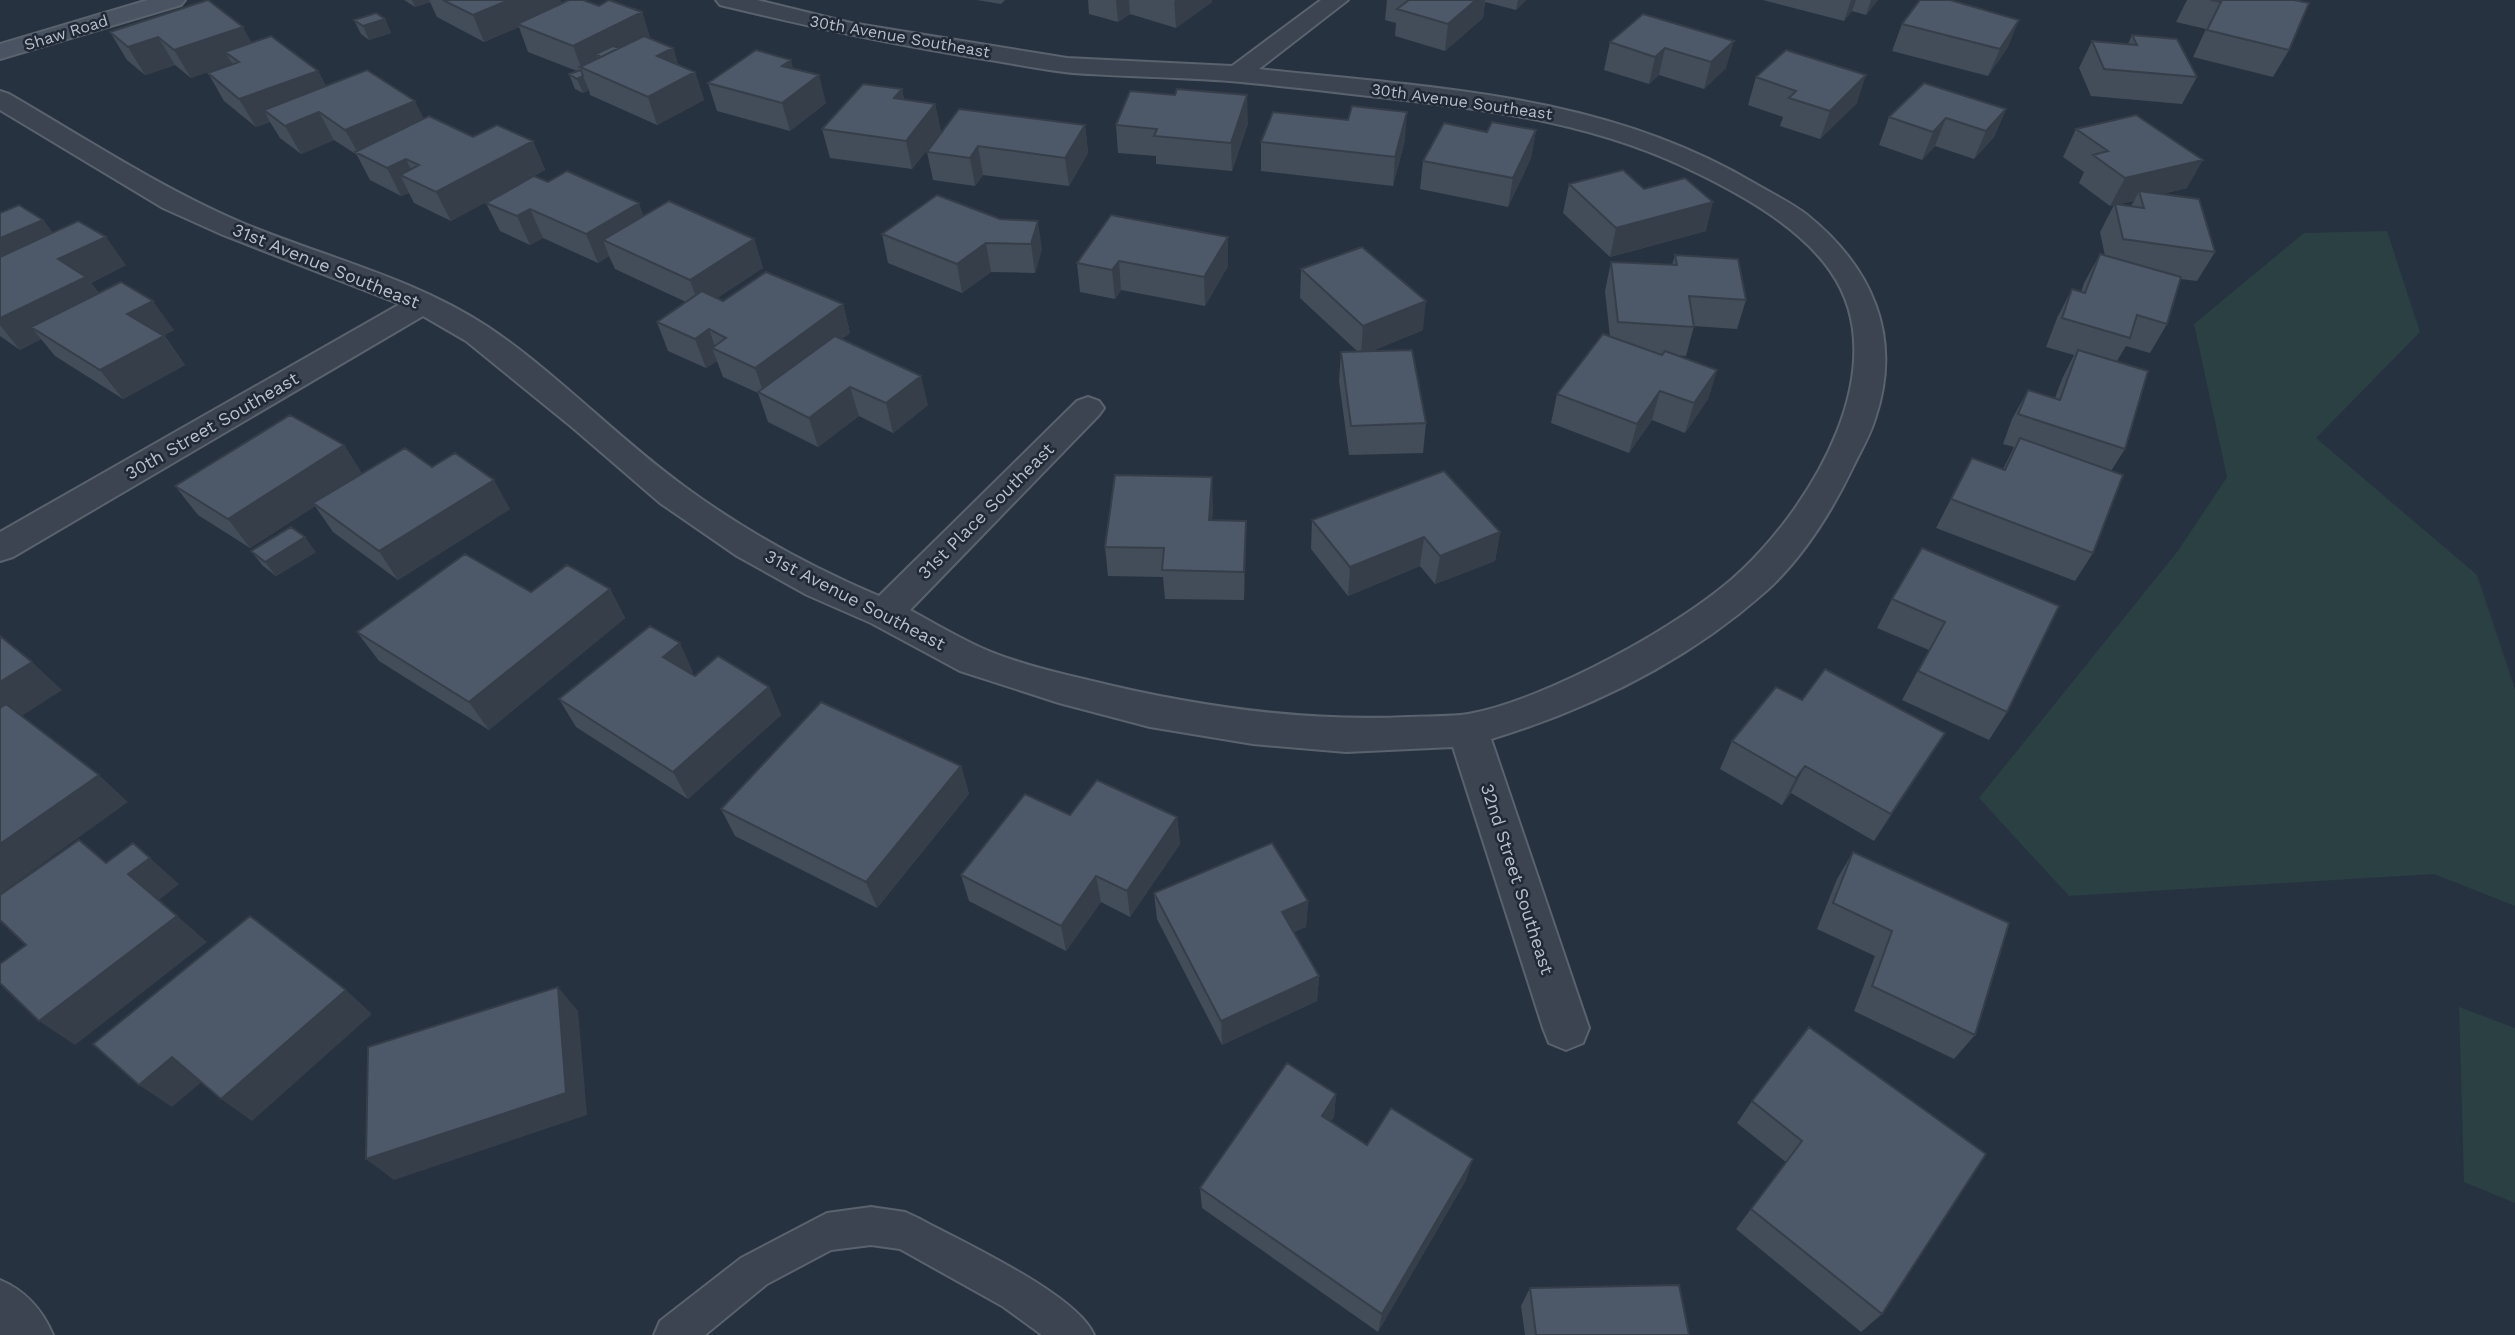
<svg xmlns="http://www.w3.org/2000/svg" width="2515" height="1335" viewBox="0 0 2515 1335" font-family="'Work Sans',sans-serif">
	<style>
		.green { fill: #2a4042 }
		.lines { fill: none; stroke-linecap: round; stroke-linejoin: round }
		.service-casing { stroke: #59626d; stroke-width: 4 }
		.minor-casing { stroke: #59626d; stroke-width: 4 }
		.secondary-casing { stroke: #59626d; stroke-width: 4 }
		.service { fill: #3b4450; fill-rule: evenodd }
		.minor { fill: #3b4450; fill-rule: evenodd }
		.secondary { fill: #495362; fill-rule: evenodd }
		.wall { fill: #424d59; fill-rule: evenodd }
		.shaded-wall { fill: #363e49 }
		.building { fill: #4d5968; stroke: #363e49; stroke-width: 2 }
		.labels { text-anchor: middle; stroke-width: 5; stroke-linejoin: round; paint-order: stroke }
		.far-street-label { font-size: 16px; fill: #b7bfca; stroke: #202935 }
		.street-label { font-size: 18px; fill: #b7bfca; stroke: #202935 }
	</style>
	<rect width="100%" height="100%" fill="#273240"/>
	<path class="green" d="M2387,231L2420,332L2316,438L2477,575L2515,689V906L2434,874L2069,896L1979,798L2177,552L2227,477L2194,324L2304,233Z
		M2459,1007L2515,1028V1203L2464,1182Z"/>
	<g class="lines">
		<defs>
			<path id="service" d="M871,1207L905,1212L918,1218C960,1241 1077,1294 1094,1335H1042L1002,1306L900,1249L871,1245L831,1250L767,1284L705,1335H654L660,1321L741,1258L827,1213Z"/>
			<path id="minor" d="M716,0H757L851,23L1067,58L1232,66L1321,0H1348L1259,69C1431,88 1602,93 1754,183C1771,193 1790,202 1806,214C1872,267 1903,336 1875,419C1870,436 1860,452 1853,467C1832,511 1802,559 1765,592C1687,661 1590,709 1491,739L1589,1028L1583,1043L1566,1050L1549,1043L1543,1028L1453,747L1346,752L1253,744L1150,727L1059,703L960,671L871,623L807,595L737,556L660,503L573,428L466,341L423,316L13,557L0,561V532L400,304L223,235L163,208L0,110V91L9,94C85,138 159,187 240,222C323,257 412,277 488,327C558,374 617,438 685,487C745,531 810,567 879,596L1077,401L1088,397L1099,401L1104,408L1099,415L910,610C934,623 959,638 984,649C1016,663 1053,672 1088,680C1193,706 1299,722 1408,717C1427,716 1449,717 1468,714C1544,701 1686,624 1742,570C1812,504 1896,366 1831,272C1801,228 1744,196 1697,173C1601,125 1501,111 1396,99C1344,93 1293,87 1241,82C1185,77 1129,77 1073,73C1042,70 1010,63 978,58C891,44 806,26 720,5Z
				M0,1280C26,1291 42,1309 53,1335H0Z"/>
			<path id="secondary" d="M148,0H185L181,5L0,59V44Z"/>
		</defs>
		<use href="#service" class="service-casing"/>
		<use href="#minor" class="minor-casing"/>
		<use href="#secondary" class="secondary-casing"/>
		<use href="#service" class="service"/>
		<use href="#minor" class="minor"/>
		<use href="#secondary" class="secondary"/>
	</g>
	<path class="wall" d="M404,0H560L561,4L599,6L642,12L650,39L673,48L678,65L695,72L704,100L657,125L590,95L589,90L583,93L575,89L569,74L577,71L528,52L519,27L484,42L437,17L430,2L415,7Z
		M977,0H1005L1001,4Z
		M1088,0H1212V2L1176,28L1130,14L1118,22L1089,14Z
		M1387,0H1526L1516,10L1485,2L1483,18L1445,51L1395,36L1396,23L1385,20Z
		M1763,0H1878L1866,15L1852,11L1844,21Z
		M2187,0H2294L2289,50L2273,77L2193,57L2206,29L2176,22Z
		M1643,14L1726,68L1704,89L1659,75L1649,84L1604,70L1610,42Z
		M385,19L391,33L369,40L361,34L354,20Z
		M1902,24L2008,47L1988,76L1892,51Z
		M110,32L252,42L318,71L326,86L424,119L473,137L533,141L545,170L451,221L414,203L409,193L401,196L370,180L357,155L334,140L301,154L280,138L270,122L256,127L224,101L208,73L232,65V63L191,78L175,65L145,75L127,60Z
		M2132,35L2197,77L2182,104L2091,96L2079,68L2092,41L2128,44Z
		M793,69L826,103L790,131L717,111L708,83Z
		M1756,77L1857,103L1820,139L1780,126L1783,117L1748,105Z
		M902,89L904,100L935,104L941,132L912,169L830,158L822,129Z
		M2006,109L1994,137L1974,159L1935,146L1922,160L1879,145L1889,117Z
		M1248,123L1232,171L1156,164V156L1118,153L1116,125Z
		M1085,125L1088,153L1069,186L983,175L975,186L933,180L927,152Z
		M2076,129L2187,188L2162,194L2215,252L2197,281L2180,279L2167,324L2150,353L2126,346L2117,361L2125,449L2111,471L2093,553L2075,581L1936,528L1972,458L2003,469L2014,447L2003,444L2012,419L2028,390L2055,398L2062,379L2074,355L2046,347L2057,318L2072,289L2081,292L2084,283L2100,254L2105,256L2100,232L2114,205L2110,206L2079,183L2084,172L2063,157ZM2134,201L2131,206L2119,204Z
		M1536,130L1531,158L1508,207L1420,189L1423,161L1487,132Z
		M1405,140L1393,186L1261,171V142Z
		M548,182L644,216L754,239L763,268L717,298L723,301L843,304L850,333L842,339L928,405L893,433L859,416L818,447L768,422L758,393L723,377L717,361L706,368L668,351L657,322L686,302L615,269L609,256L598,263L543,238L530,245L500,231L486,203Z
		M1569,184L1644,189L1706,231L1610,257L1563,213Z
		M937,195L1042,249L1035,273L991,272L962,293L888,263L882,234Z
		M0,213L43,220L52,232L126,265L91,283L99,293L174,330L164,335L185,365L123,399L55,356L41,339L20,350L0,336Z
		M1111,215L1228,266L1205,306L1121,290L1115,299L1080,292L1077,263Z
		M1675,255L1746,300L1737,329L1694,326L1686,356L1676,355L1717,370L1708,399L1685,433L1652,420L1629,453L1551,423L1557,394L1610,337L1605,291L1611,262L1672,265Z
		M1301,269L1423,330L1372,351L1426,423L1423,453L1349,455L1339,381L1341,352L1357,351L1300,298Z
		M344,445L362,474L432,467L510,509L398,580L333,532L315,506L250,548L198,515L175,486Z
		M1213,506L1212,520L1246,521L1244,600L1165,599L1163,577L1108,576L1105,547Z
		M1312,520L1500,532L1495,561L1435,584L1420,566L1348,596L1311,549Z
		M1922,548L2007,712L1989,740L1902,700L1929,650L1877,628L1892,599Z
		M251,551L316,552L276,576L263,566Z
		M610,589L625,618L489,730L379,661L357,632L531,592Z
		M693,672L691,674L695,676L769,687L781,715L688,799L576,727L559,699Z
		M1802,700L1945,733L1928,760L1874,841L1791,793L1782,805L1720,769L1732,741Z
		M961,766L969,794L877,908L735,836L721,809Z
		M1070,815L1177,817L1180,844L1130,917L1101,902L1066,951L969,901L961,875Z
		M1853,852L1975,1035L1954,1059L1854,1011L1875,956L1817,929L1837,879Z
		M1154,893L1308,901L1306,927L1293,932L1319,976L1317,1001L1222,1045L1157,919Z
		M1809,1027L1882,1314L1861,1332L1736,1229L1786,1162L1737,1123L1752,1101Z
		M1336,1094L1334,1117L1330,1122L1367,1145L1466,1180L1378,1332L1202,1208L1200,1188Z
		M1530,1288L1689,1335H1525L1521,1306Z"/>
	<path class="shaded-wall" d="M412,0H429L430,2L415,7Z
		M509,0H560L563,9L517,24L519,27L484,42L473,15Z
		M1116,0H1129L1130,14L1118,22Z
		M1176,0H1212V2L1176,28L1174,1Z
		M1476,0H1485L1483,18L1445,51L1448,24Z
		M1518,0H1526L1516,10Z
		M1851,0H1856L1852,11L1844,21Z
		M1871,0H1878L1866,15Z
		M642,12L651,39L605,58L596,54L600,65L581,67L573,46Z
		M385,19L391,33L369,40L363,26Z
		M2019,20L2008,47L1988,76L2000,49Z
		M243,27L258,54L225,52L232,63L191,78L174,50Z
		M158,37L175,65L145,75L128,47Z
		M1734,41L1726,68L1704,89L1711,62Z
		M673,48L681,75L657,56Z
		M1665,48L1659,75L1649,84L1655,57Z
		M791,60L798,87L782,66Z
		M318,71L332,98L264,110L270,122L256,127L239,99Z
		M695,72L704,100L657,125L648,97Z
		M819,75L826,103L790,131L782,103Z
		M1866,75L1857,103L1820,139L1830,111Z
		M583,76L589,90L583,93L577,79Z
		M902,89L908,117L894,98Z
		M1247,95L1248,123L1232,171L1231,143Z
		M415,101L429,129L358,153L345,130Z
		M935,104L941,132L912,169L906,141Z
		M2006,109L1994,137L1974,159L1986,131Z
		M319,112L334,140L301,154L285,126Z
		M1407,112L1405,140L1393,186L1395,157Z
		M1946,118L1935,146L1922,160L1933,132Z
		M1085,125L1088,153L1069,186L1065,158Z
		M1536,130L1531,158L1508,207L1513,178Z
		M533,141L545,170L451,221L436,192Z
		M978,146L983,175L975,186L970,158Z
		M406,159L418,184L400,175L409,193L401,196L387,168Z
		M2203,160L2187,188L2141,199L2139,191L2134,201L2110,206L2125,178Z
		M1713,202L1706,231L1610,257L1616,228Z
		M639,203L649,231L603,240L609,256L598,263L586,234Z
		M530,209L543,238L530,245L517,216Z
		M43,220L64,248L0,278V238Z
		M1038,221L1042,249L1035,273L1031,244Z
		M106,237L126,265L91,283L108,305L31,327L41,339L20,350L0,325V318L58,259Z
		M1228,237V266L1205,306L1204,277Z
		M754,239L763,268L700,309L690,280Z
		M986,243L991,272L962,293L957,264Z
		M1119,261L1121,290L1115,299L1112,270Z
		M153,301L174,330L149,343L127,314Z
		M1426,301L1423,330L1361,355L1363,326Z
		M843,304L850,333L765,397L755,368Z
		M709,329L716,350L712,348L717,361L706,368L695,339Z
		M164,336L185,365L123,399L100,370Z
		M1717,370L1708,399L1685,433L1694,403Z
		M921,376L928,405L893,433L886,403Z
		M850,387L859,416L818,447L809,418Z
		M1660,391L1652,420L1629,453L1637,424Z
		M344,445L363,475L313,503L315,506L250,548L228,519Z
		M1212,477L1213,506L1210,549L1209,520Z
		M494,480L510,509L398,580L379,551Z
		M1246,521V550L1244,600V572Z
		M1500,532L1495,561L1435,584L1440,556Z
		M305,537L316,552L276,576L265,562Z
		M1424,537L1420,566L1348,596L1350,567Z
		M610,589L625,618L489,730L469,702Z
		M680,643L693,672L677,685L663,657Z
		M32,662L62,690L0,730V682Z
		M769,687L781,715L688,799L673,772Z
		M1945,733L1928,760L1874,841L1891,814Z
		M961,766L969,794L877,908L866,882Z
		M1805,766L1791,793L1782,805L1796,778Z
		M99,775L128,802L0,894V844Z
		M1177,817L1180,844L1130,917L1127,891Z
		M150,858L179,884L159,900L207,942L75,1045L39,1021L128,874Z
		M1096,876L1101,902L1066,951L1061,926Z
		M1308,901L1306,927L1281,938L1282,912Z
		M1319,976L1317,1001L1222,1045L1221,1021Z
		M558,987L578,1011L587,1115L394,1180L366,1159Z
		M346,990L372,1014L252,1121L221,1099Z
		M172,1057L204,1080L172,1107L139,1085Z
		M1336,1094L1334,1117L1320,1138L1322,1116Z
		M1473,1159L1466,1180L1378,1332L1382,1314Z"/>
	<path class="building" d="M208,0L243,27L174,50L158,37L128,47L110,32Z
		M443,0H509L473,15Z
		M569,0H583L599,6L609,0L642,12L573,46L517,24Z
		M1409,0H1476L1448,24L1397,9Z
		M1920,0H1950L2019,20L2000,49L1902,24Z
		M2211,0H2294L2309,3L2289,50L2207,30L2221,2Z
		M376,13L385,19L363,26L354,20Z
		M1643,14L1734,41L1711,62L1665,48L1655,57L1610,42Z
		M2132,35L2177,39L2197,77L2104,69L2092,41L2137,45Z
		M271,36L318,71L239,99L208,73L239,62L225,52Z
		M644,36L673,48L657,56L695,72L648,97L580,67Z
		M613,46L619,48L601,57L596,54Z
		M756,50L791,60L782,66L819,75L782,103L708,83Z
		M1786,50L1866,75L1830,111L1789,98L1796,91L1756,77Z
		M367,70L415,101L345,130L319,112L285,126L264,110Z
		M581,70L583,76L577,79L569,74Z
		M1924,83L2006,109L1986,131L1946,118L1933,132L1889,117Z
		M863,84L902,89L894,98L935,104L906,141L822,129Z
		M1177,89L1247,95L1231,143L1154,136L1157,129L1116,125L1130,91L1175,95Z
		M1352,106L1407,112L1395,157L1261,142L1273,112L1348,120Z
		M959,109L1085,125L1065,158L978,146L970,158L927,152Z
		M2136,115L2203,160L2125,178L2093,155L2108,151L2076,129Z
		M429,116L473,137L497,125L533,141L436,192L400,175L419,165L406,159L387,168L355,152Z
		M1492,122L1536,130L1513,178L1423,161L1444,123L1487,132Z
		M1623,170L1644,189L1685,178L1713,202L1616,228L1569,184Z
		M567,171L639,203L586,234L530,209L517,216L486,203L534,176L548,182Z
		M2139,191L2199,199L2215,252L2123,239L2115,204L2144,208Z
		M937,195L1000,219L1038,221L1031,244L986,243L957,264L882,234Z
		M669,201L754,239L690,280L603,240Z
		M19,205L43,220L0,238V213Z
		M1111,215L1228,237L1204,277L1119,261L1112,270L1077,263Z
		M78,221L106,237L58,259L86,277L0,318V257Z
		M1362,247L1426,301L1363,326L1301,269Z
		M2100,254L2181,277L2167,324L2137,315L2130,338L2062,318L2072,289L2085,293Z
		M1675,255L1738,259L1746,300L1689,296L1694,327L1618,322L1611,262L1677,265Z
		M766,272L843,304L755,368L712,348L726,338L709,329L695,339L657,322L702,291L723,301Z
		M121,282L153,301L127,314L164,336L100,370L31,327Z
		M1603,334L1662,355L1665,351L1717,370L1694,403L1660,391L1637,424L1557,394Z
		M835,336L921,376L886,403L850,387L809,418L758,392Z
		M1412,350L1426,423L1351,426L1341,352Z
		M2078,350L2148,371L2125,449L2018,414L2028,390L2060,400Z
		M290,415L344,445L228,519L175,486Z
		M2020,438L2123,475L2093,553L1951,499L1972,458L2005,470Z
		M405,448L432,467L455,453L494,480L379,551L313,503Z
		M1444,471L1500,532L1440,556L1424,537L1350,567L1312,520Z
		M1115,475L1212,477L1209,520L1246,521L1244,572L1162,570L1164,548L1105,547Z
		M291,527L305,537L265,562L251,551Z
		M1922,548L2059,606L2007,712L1918,671L1945,622L1892,599Z
		M465,554L531,592L567,565L610,589L469,702L357,632Z
		M650,626L680,643L663,657L695,676L718,656L769,687L673,772L559,699Z
		M0,636L32,662L0,682Z
		M1825,669L1945,733L1891,814L1805,766L1796,778L1732,741L1776,687L1802,700Z
		M821,702L961,766L866,882L721,809Z
		M6,704L99,775L0,844V708Z
		M1097,780L1177,817L1127,891L1096,876L1061,926L961,875L1025,794L1070,815Z
		M79,840L106,863L133,843L150,858L128,874L177,916L39,1021L0,983V964L26,945L0,920V895Z
		M1272,843L1308,901L1282,912L1319,976L1221,1021L1154,893Z
		M1853,852L2009,923L1975,1035L1872,986L1892,931L1833,903Z
		M250,916L346,990L221,1099L172,1057L139,1085L93,1044Z
		M558,987L566,1093L366,1159L368,1047Z
		M1809,1027L1986,1154L1882,1314L1751,1209L1802,1141L1752,1101Z
		M1287,1063L1336,1094L1322,1116L1367,1145L1391,1108L1473,1159L1382,1314L1200,1188Z
		M1679,1285L1689,1335H1536L1530,1288Z"/>
	<g class="labels">
		<g class="far-street-label">
			<text transform="translate(66 32) rotate(-17)" y="6">Shaw Road</text>
			<text transform="translate(900 36) rotate(10)" y="6">30th Avenue Southeast</text>
			<text transform="translate(1462 101) rotate(8)" y="6">30th Avenue Southeast</text>
		</g>
		<g class="street-label">
			<text transform="translate(326 266) rotate(22)" y="6">31st Avenue Southeast</text>
			<text transform="translate(212 426) rotate(-30)" y="6">30th Street Southeast</text>
			<text transform="translate(986 511) rotate(-45)" y="6">31st Place Southeast</text>
			<text transform="translate(855 600) rotate(27)" y="6">31st Avenue Southeast</text>
			<text transform="translate(1517 879) rotate(72)" y="6">32nd Street Southeast</text>
		</g>
	</g>
</svg>
